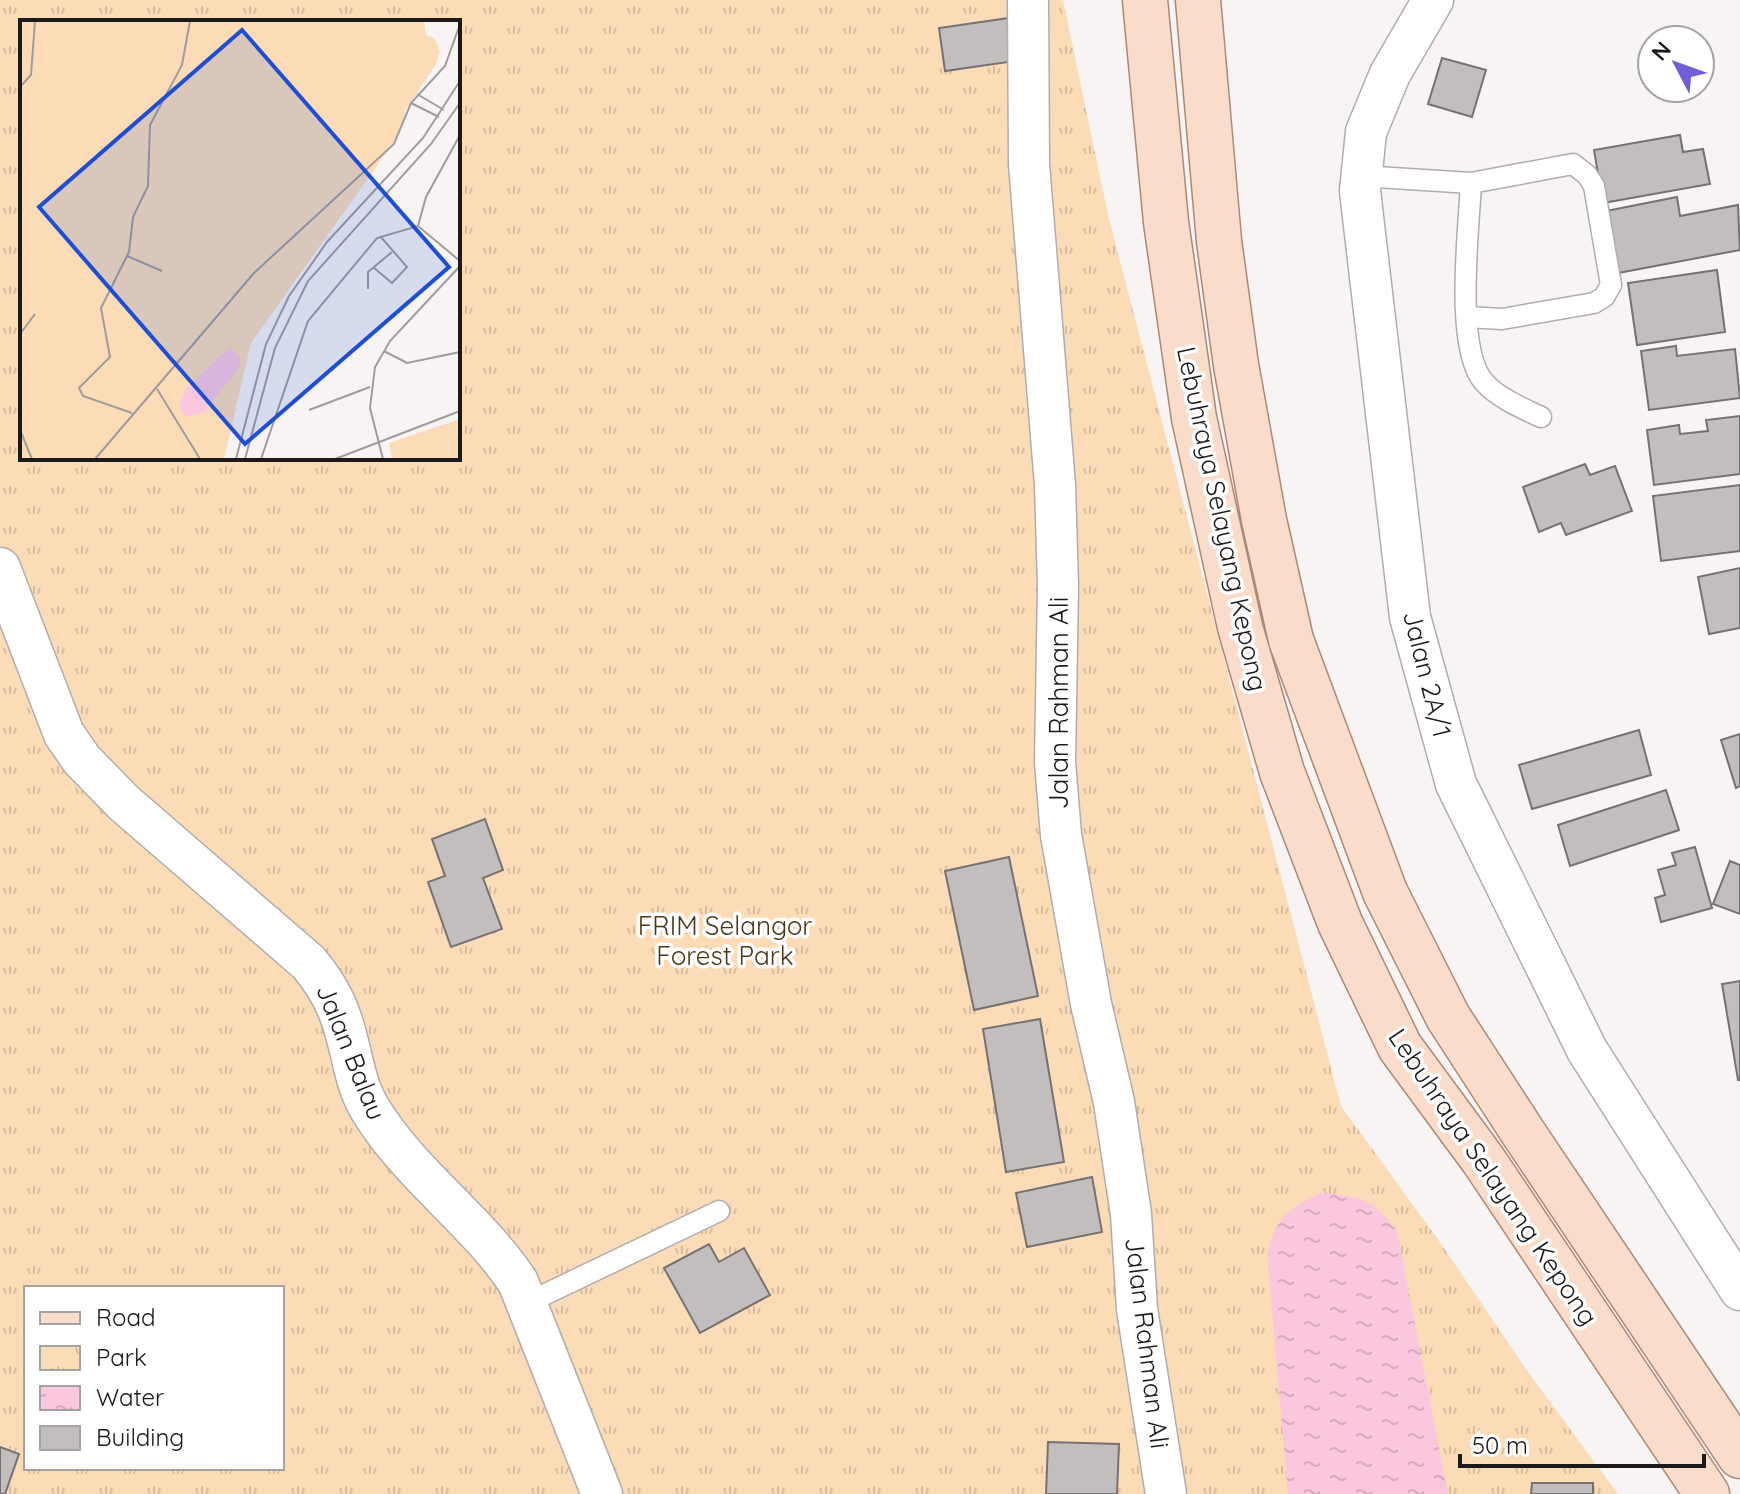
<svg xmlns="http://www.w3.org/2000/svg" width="1740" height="1494" viewBox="0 0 1740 1494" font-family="Quicksand,sans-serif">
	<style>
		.park { fill: url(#park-tufts); fill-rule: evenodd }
		.water { fill: url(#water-ripples) }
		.building { fill: #c2bebe; stroke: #767273; stroke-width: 2 }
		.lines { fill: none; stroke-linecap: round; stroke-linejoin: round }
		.lane-casing { stroke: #b1adac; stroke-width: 23 }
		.street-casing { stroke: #b1adac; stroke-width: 43 }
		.primary-casing { stroke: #aa8976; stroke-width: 47 }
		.lane { stroke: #fff; stroke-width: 20 }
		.street { stroke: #fff; stroke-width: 40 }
		.primary { stroke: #fadccb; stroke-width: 44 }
		.labels { text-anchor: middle; stroke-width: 7; stroke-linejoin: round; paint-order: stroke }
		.street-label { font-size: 26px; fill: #1b1919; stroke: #fff }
		.park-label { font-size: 26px; fill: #4d3617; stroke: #fff }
		.inset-road { fill: none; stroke: #a09c9c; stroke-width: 2 }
		.view { fill: #1d4ed8; fill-opacity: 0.15; stroke: #1d4ed8; stroke-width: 4 }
		.inset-edge { fill: none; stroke: #1b1919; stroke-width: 4 }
	</style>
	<defs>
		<pattern id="park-tufts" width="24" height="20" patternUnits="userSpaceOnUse" patternTransform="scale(2)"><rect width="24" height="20" fill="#fcdcb7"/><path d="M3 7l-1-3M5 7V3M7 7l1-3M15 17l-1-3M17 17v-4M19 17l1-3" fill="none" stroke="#d7bc9d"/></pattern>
		<pattern id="water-ripples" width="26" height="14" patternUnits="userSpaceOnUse" patternTransform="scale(2)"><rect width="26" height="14" fill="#fac7df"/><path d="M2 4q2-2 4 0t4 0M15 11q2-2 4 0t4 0" fill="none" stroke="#d6aabf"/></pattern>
	</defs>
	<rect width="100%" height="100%" fill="#f8f4f3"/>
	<path class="park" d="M0,0H1063L1108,215L1341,1106L1437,1238L1528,1372L1618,1494H0ZM22,22H458V458H22ZM26,1288H282V1468H26Z"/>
	<path class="water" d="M1320,1193C1362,1196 1370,1197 1397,1231L1448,1494H1288L1267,1253C1279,1214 1285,1212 1320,1193Z"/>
	<path class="building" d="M1009,18L1015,61L945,71L939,28Z
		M1442,58L1486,70L1472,117L1428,104Z
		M1680,135L1683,152L1703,149L1710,184L1603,203L1594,150Z
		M1677,197L1680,216L1738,205L1740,250L1618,273L1606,211Z
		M1717,270L1725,332L1637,345L1628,283Z
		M1676,346L1677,356L1735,349L1740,398L1649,410L1641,351Z
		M1740,416V474L1654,485L1647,430L1679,425L1680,434L1708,431L1706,420Z
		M1585,464L1590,475L1615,466L1632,511L1566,535L1561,523L1539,532L1523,487Z
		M1740,485V551L1661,561L1653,496Z
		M1740,568V628L1709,634L1698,577Z
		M1639,730L1651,775L1532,809L1519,765Z
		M1740,734V786L1736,788L1721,740Z
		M1666,790L1679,830L1570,866L1558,825Z
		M485,819L503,870L483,878L502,929L451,947L428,882L445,876L432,839Z
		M1695,847L1712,908L1661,922L1655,898L1665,895L1658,870L1676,865L1672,853Z
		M1009,857L1038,996L974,1010L945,871Z
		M1730,861L1740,865V914L1713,904Z
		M1740,981V1080H1738L1722,984Z
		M1040,1019L1064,1162L1006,1172L983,1029Z
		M1092,1177L1102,1232L1027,1247L1016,1193Z
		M709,1244L719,1262L744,1248L770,1295L700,1333L664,1268Z
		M1048,1442L1119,1444L1117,1494H1046Z
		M0,1447L19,1454L5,1494H0Z
		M1532,1483H1593V1494H1531Z"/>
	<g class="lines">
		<defs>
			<path id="lane" d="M1361,176L1471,183L1573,164L1587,175L1594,186L1611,285L1604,297L1594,303L1502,319L1467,317
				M1471,183C1469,228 1454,348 1484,382C1498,398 1522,408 1541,417
				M527,1303L719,1211"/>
			<path id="street" d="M1028,0L1029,164L1055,485L1058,586L1055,762L1061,835L1091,1004L1114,1102L1131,1214L1137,1309L1166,1494
				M1433,0L1390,74L1366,132L1360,191L1410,617L1456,784L1587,1050L1740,1290
				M0,568L64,734L82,760L124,803L309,963C324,981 335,999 342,1021C352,1050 354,1083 370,1109C410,1175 476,1219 518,1282L602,1494"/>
			<path id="primary" d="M1145,0L1166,222L1194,418L1240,627L1282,772L1340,923L1400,1047L1484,1161L1707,1494
				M1198,0L1219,241L1236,365L1264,520L1291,640L1385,892L1448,1017L1524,1134L1740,1456"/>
		</defs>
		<use href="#lane" class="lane-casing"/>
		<use href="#street" class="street-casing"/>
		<use href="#primary" class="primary-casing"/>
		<use href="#lane" class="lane"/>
		<use href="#street" class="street"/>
		<use href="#primary" class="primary"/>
	</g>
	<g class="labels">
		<g class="street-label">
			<text transform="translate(1222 519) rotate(78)" y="9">Lebuhraya Selayang Kepong</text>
			<text transform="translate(1427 674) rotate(76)" y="9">Jalan 2A/1</text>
			<text transform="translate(1059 703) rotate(-90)" y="9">Jalan Rahman Ali</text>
			<text transform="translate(351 1052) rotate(68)" y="9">Jalan Balau</text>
			<text transform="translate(1493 1177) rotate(56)" y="9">Lebuhraya Selayang Kepong</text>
			<text transform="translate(1147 1343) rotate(83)" y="9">Jalan Rahman Ali</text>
		</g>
		<g class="park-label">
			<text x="725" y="935">FRIM Selangor<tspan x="725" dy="30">Forest Park</tspan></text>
		</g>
	</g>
	<g transform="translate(20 20)">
		<rect width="440" height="440" fill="#f8f4f3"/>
		<path d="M440,399V439H372L369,423Z" fill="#fcdcb7"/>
		<path d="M0,1H404L406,15L414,18L420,31L416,44L386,89L378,116L231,323L204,439H0Z" fill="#fcdcb7"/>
		<path d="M209,328L220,337V346L184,392L165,397L159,386L164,371Z" fill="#fac7df"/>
		<path class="inset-road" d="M0,67L11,55L15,1M397,74L424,90M391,83L419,97M398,206L406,177L440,115M107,236L142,251M353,247L372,263L387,247L360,216M348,269V252L372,232M0,314L15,294M364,331L387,343L440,332M137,369L180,439M289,390L350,367M112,393L63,376L59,368L90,337L81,288L109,232L113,197L128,166L130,105L162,45L170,1M0,410L12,439M75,439L234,253L374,124L391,83L425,46L440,4M216,439L246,324L269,276L307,222L403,118L440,61M225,439L255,328L288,261L411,124L440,83M241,439L288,301L357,218L398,206L440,241M315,439L440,391M363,439L350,388L355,347L370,321L440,246"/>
		<path class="view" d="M222,10L429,247L225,424L19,187Z"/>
		<rect width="440" height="440" class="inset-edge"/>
	</g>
	<rect x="24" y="1286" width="260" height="184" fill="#ffffff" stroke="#a4a3a3" stroke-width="2"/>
	<rect x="40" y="1312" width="40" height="12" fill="#fadccb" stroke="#a4a3a3" stroke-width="2"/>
	<text x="96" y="1326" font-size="24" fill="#1b1919">Road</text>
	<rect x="40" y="1346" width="40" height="24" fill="url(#park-tufts)" stroke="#a4a3a3" stroke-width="2"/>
	<text x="96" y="1366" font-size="24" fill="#1b1919">Park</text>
	<rect x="40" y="1386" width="40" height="24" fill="url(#water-ripples)" stroke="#a4a3a3" stroke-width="2"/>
	<text x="96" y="1406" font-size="24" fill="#1b1919">Water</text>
	<rect x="40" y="1426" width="40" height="24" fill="#c2bebe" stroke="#a4a3a3" stroke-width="2"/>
	<text x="96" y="1446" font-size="24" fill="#1b1919">Building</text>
	<g transform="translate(1676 64) rotate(311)"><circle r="38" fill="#ffffff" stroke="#a4a3a3" stroke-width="2"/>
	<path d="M0-6L14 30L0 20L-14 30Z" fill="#705ed8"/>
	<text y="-12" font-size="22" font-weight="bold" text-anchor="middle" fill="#1b1919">N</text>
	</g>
	<path d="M1460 1454v12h244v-12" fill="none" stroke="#1b1919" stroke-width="4"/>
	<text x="1472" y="1454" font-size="24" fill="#1b1919" stroke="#ffffff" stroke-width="6" paint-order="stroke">50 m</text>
</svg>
